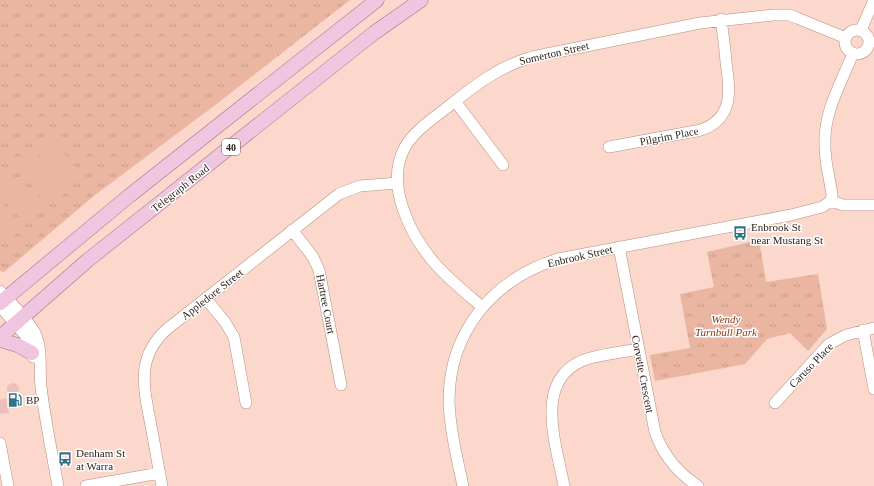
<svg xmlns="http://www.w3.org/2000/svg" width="874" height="486" viewBox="0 0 874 486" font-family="'Times New Roman',serif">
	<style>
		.grass { fill: url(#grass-tufts) }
		.garden { fill: #eab5a1 }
		.building { fill: #edbfbc }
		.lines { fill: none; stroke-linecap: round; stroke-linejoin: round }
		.minor-casing { stroke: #b68e7f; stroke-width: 12 }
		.major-casing { stroke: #a4708b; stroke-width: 15 }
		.minor { stroke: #fff; stroke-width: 11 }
		.major { stroke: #efc5df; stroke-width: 14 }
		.labels { text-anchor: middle; stroke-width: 3; stroke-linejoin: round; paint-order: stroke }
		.shield { fill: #fff; stroke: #6b605c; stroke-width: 1 }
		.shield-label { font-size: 10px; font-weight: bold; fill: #2c1c16 }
		.street-label { font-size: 11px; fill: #2c1c16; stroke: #fff }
		.poi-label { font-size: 11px; fill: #2c1c16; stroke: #fff; text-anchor: start }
		.park-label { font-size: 11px; font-style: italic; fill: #8a3711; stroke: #fff }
	</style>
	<defs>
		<pattern id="grass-tufts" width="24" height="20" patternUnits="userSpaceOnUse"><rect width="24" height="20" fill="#eab5a1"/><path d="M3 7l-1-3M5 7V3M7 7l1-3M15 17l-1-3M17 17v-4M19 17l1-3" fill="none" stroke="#c99b8a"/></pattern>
	</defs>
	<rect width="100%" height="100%" fill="#fbd8cb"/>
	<path class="grass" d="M0,0H350L214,106L95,195L4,272L0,271Z
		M759,240L766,282L818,274L827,329L808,351L790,333L767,339L745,364L655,381L650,355L690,348L680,294L714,287L707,252Z"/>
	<path class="garden" d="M53,139L78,171L62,183L37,152Z
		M33,155L59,186L43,199L17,168Z
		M10,173L35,204L19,217L0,193V181Z
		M0,201L15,220L0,232Z"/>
	<path class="building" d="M7 389a6 6 0 1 1 12 0a6 6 0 1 1-12 0Z
		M6,398L9,413L0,414V400Z"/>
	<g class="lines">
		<defs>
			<path id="minor" d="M845 42a12 12 0 1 1 24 0a12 12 0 1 1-24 0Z
				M861,30L874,0
				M455,101L503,165
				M609,147L701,130C734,118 730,91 726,62C725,48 723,34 721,19
				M831,201L832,195C830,179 825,163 825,147C823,112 841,84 853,53
				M831,201L843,205H874
				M292,230L313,257L319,270L341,385
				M619,247L655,432C663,455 678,473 698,486
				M0,291C12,304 26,317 35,333C43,350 39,369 41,387C45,420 52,453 58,486
				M206,299L225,322L234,337L246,403
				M0,306L25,335L33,357
				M482,307C467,294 451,281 437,266C411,237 384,185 405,147C415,130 434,118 449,106C475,85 500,66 532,57L700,23L773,15H789L797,18L846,38
				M863,330L874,389
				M775,403L829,344L846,335L874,328
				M0,443L8,486
				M86,486L160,473
				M162,486C158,466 155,446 151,426C144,388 135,358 167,329L339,194L360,186L398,183
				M463,486C457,458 450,430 449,401C449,332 493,279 558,259L791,215L822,207L831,201
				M564,486C556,443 531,375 590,358C606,354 622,352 638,349"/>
			<path id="major" d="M0,303L129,196L377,0
				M0,337L88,260L374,33L421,0
				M0,340L17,345L32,353"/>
		</defs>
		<use href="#minor" class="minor-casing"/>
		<use href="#major" class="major-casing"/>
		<use href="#minor" class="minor"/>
		<use href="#major" class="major"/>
	</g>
	<defs>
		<symbol id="bus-bare" viewBox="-9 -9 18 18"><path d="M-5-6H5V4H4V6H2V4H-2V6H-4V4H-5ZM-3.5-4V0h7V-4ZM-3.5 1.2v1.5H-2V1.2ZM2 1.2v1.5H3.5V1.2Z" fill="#327286" stroke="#fff" stroke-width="2.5" paint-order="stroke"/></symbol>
		<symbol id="fuel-bare" viewBox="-9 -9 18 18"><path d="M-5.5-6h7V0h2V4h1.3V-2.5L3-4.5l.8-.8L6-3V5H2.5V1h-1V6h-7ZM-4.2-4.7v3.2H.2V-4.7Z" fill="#327286" stroke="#fff" stroke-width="2.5" paint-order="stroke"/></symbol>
	</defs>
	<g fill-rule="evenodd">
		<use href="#bus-bare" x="730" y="223" width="20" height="20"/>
		<use href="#fuel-bare" x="5" y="390" width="20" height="20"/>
		<use href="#bus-bare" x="55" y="449" width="20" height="20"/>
	</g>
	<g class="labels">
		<rect class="shield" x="222" y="139" width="18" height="16" rx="3"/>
		<g class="shield-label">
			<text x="231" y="151">40</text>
		</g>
		<g class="street-label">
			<text transform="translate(554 53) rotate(-13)" y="4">Somerton Street</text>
			<text transform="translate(669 136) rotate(-11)" y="4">Pilgrim Place</text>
			<text transform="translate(180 188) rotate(-38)" y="4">Telegraph Road</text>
			<text transform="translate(580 256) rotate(-13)" y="4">Enbrook Street</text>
			<text transform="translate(212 294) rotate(-38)" y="4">Appledore Street</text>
			<text transform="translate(326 304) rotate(79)" y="4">Hartree Court</text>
			<text transform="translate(811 365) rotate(-46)" y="4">Caruso Place</text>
			<text transform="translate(643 374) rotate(79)" y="4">Corvette Crescent</text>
		</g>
		<g class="poi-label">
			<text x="751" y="231">Enbrook St<tspan x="751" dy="13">near Mustang St</tspan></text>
			<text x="26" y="404">BP</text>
			<text x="76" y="457">Denham St<tspan x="76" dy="13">at Warra</tspan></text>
		</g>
		<g class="park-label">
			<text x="726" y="323">Wendy<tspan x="726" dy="13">Turnbull Park</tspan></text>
		</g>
	</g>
</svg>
